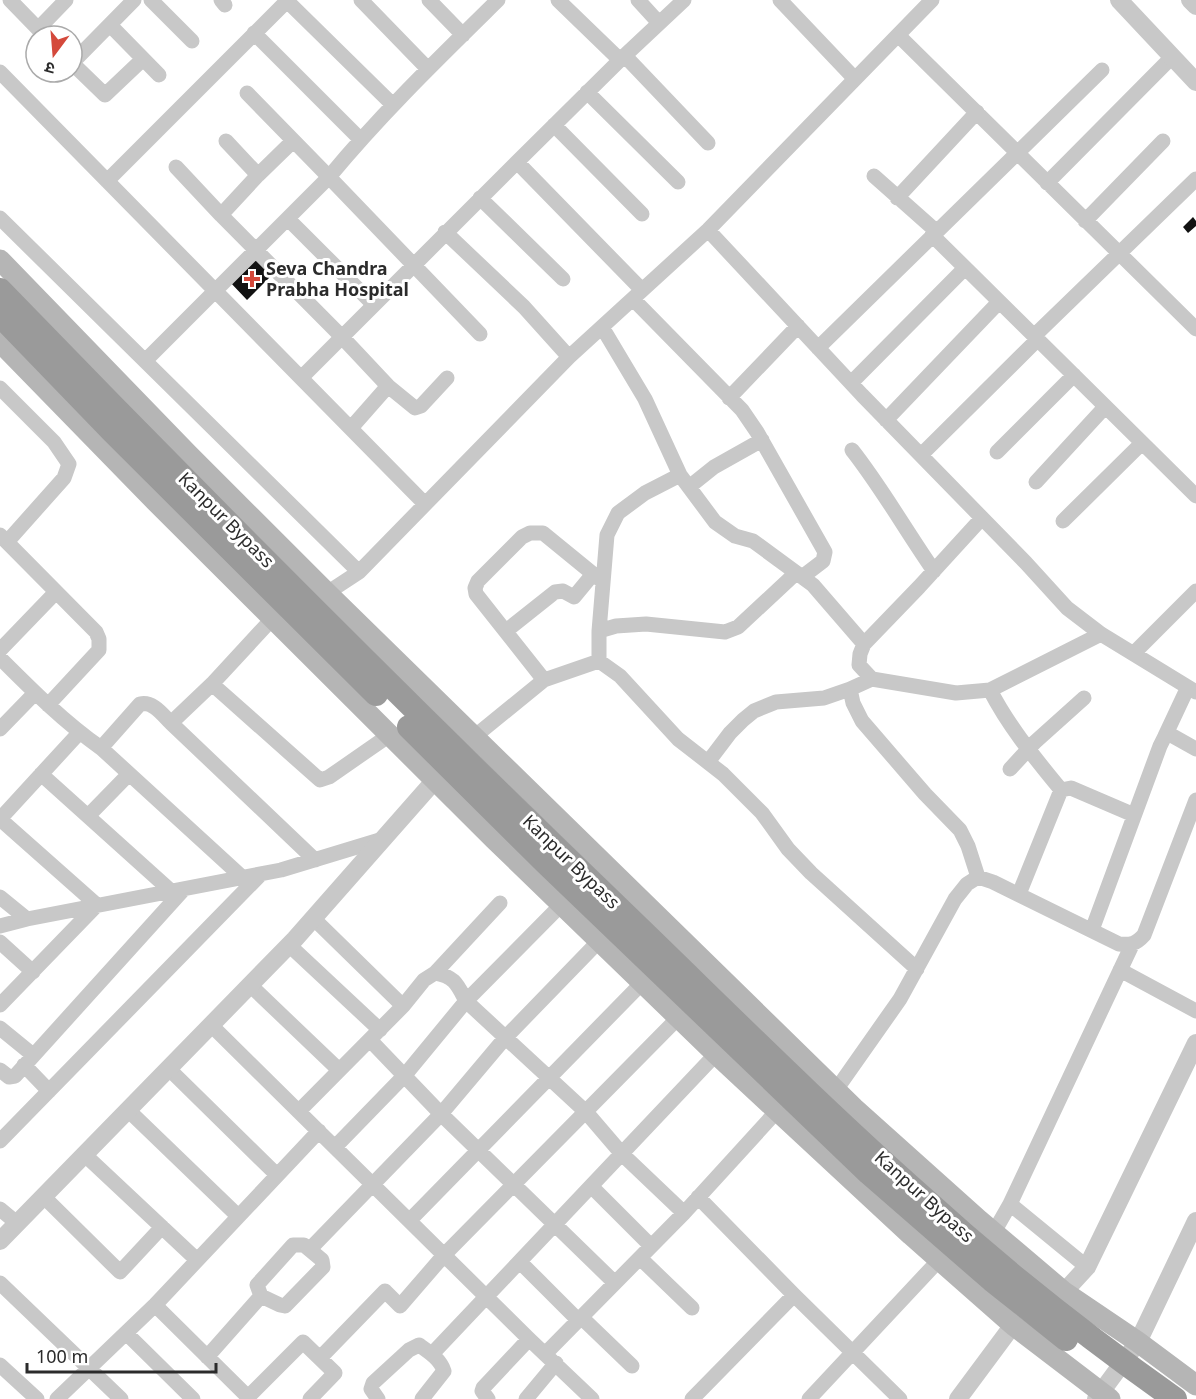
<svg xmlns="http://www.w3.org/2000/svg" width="1196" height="1399" viewBox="0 0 1196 1399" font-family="'Noto Sans','Noto Sans Devanagari',sans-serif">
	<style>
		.building { fill: #121212 }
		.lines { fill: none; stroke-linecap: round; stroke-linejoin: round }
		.minor { stroke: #c8c8c8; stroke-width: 15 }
		.tertiary { stroke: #c8c8c8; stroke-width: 18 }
		.secondary { stroke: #b5b5b5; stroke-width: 21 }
		.trunk-bridge { stroke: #9a9a9a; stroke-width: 24 }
		.poi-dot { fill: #d4493b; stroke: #fff; stroke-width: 2 }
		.labels { text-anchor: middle; stroke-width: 6; stroke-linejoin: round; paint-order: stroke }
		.poi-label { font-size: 18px; font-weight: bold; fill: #2b2b2b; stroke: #fff; text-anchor: start }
		.street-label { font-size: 18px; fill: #2b2b2b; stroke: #fff }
	</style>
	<rect width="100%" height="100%" fill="#fff"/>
	<path class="building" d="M1193,217L1196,221V226L1188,233L1183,227Z
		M255,256L273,274L247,300L229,281Z"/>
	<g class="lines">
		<path class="minor" d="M10,0L45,36
			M151,0L192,41
			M221,0L225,5
			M361,0L428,69
			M429,0L463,35
			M638,0L659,23
			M780,0L855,79
			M287,1L393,105
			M110,25L159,75
			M38,29L66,0
			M254,33L360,139
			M898,35L1196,329
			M625,56L708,143
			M620,60L684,0
			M72,63L105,95L143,59
			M72,63L134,0
			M0,72L425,504
			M587,92L678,182
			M247,93L329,177C381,114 440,57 498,0
			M554,125L642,214
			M226,141L258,175L221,215L342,337L517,162L642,290
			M517,162L620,60L558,0
			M176,167L221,215
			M258,175L293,141
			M874,176L936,231
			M107,181L288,0
			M1047,183L1172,57
			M480,198L563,279
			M897,198L977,112
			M0,218L359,572
			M288,219L373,304
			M1085,221L1163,141
			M708,230L862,395L1026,563L1067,608L1101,634L1196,692
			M445,232L524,307L569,357
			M932,235L1196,496
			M633,299L742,410L757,432L825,552L823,561L802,577
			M602,327L645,399L680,475L715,522L735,536L753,541L813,585L864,644
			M1034,336L1196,179
			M818,348L1102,70
			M145,361L329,177L480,334
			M301,378L342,337L388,386
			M851,383L965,268
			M0,388L54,442L69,464L64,478L7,542
			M729,398L798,326
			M886,420L999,302
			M351,428L388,386L415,408L421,406L447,378
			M852,450C882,488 906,531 934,571
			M997,452L1074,375
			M921,455L1037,340
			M1036,482L1105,407
			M689,487L714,467L762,440
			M1063,521L1142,443
			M0,535L96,632L99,639V650L48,705
			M327,593L359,572L569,357L708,230L932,0
			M506,631L555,592L563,591L574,597L593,574
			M599,631L616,626L646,624L725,632L738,627L796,573
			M0,650L56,592
			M1134,653L1196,591
			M0,658C32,690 64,722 101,748L242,877
			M599,661V631L607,535L618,513L645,493L680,475
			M872,679L859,665L860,654L864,644L919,587L982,518
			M544,680L476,594L475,588L478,581L522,537L530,533H543L603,582
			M212,684L320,780L329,777L391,734
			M850,689L853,703L862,721L925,794L960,830L968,846L978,877
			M990,690C1009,727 1035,758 1061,790
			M171,723L315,860
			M0,729L35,693
			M1165,736L1188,687
			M474,737L544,680L599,661L620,676L678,739L723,774L762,813L788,849L811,873L917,969
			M101,748L140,704C153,701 162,714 171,723L212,684L273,618
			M708,762L730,733L743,720L754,711L776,702L824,698L850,689L872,679L956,693L990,690L1101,634
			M1010,769L1035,742L1084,698
			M41,774L171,891
			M88,816L129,774
			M0,819L97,905L0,1005
			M0,819L79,733
			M1019,894L1061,790L1071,788L1134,815
			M0,897L27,919
			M313,918L403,1006
			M0,926L27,919L281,870L383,839
			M1092,930L1160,746L1165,736L1171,735L1196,749
			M0,942L33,972
			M289,945L380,1030
			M1120,970L1196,1011
			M435,973L500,903
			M250,985L339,1070
			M211,1025L529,1339L592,1399
			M0,1028L33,1055
			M370,1040L441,1114L615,1283
			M24,1065L49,1091
			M169,1069L277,1175
			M0,1070L9,1077L15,1076L184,889
			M836,1090L900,999L955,899L967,884L978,877L993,882L1119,944C1131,945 1136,944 1144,935L1196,800
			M128,1110L238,1216
			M299,1111L403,1006L424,980L435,973C455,977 457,984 466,1001L586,1112L622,1154L684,1213
			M0,1141L261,874
			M335,1147L405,1075L466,1001L562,904
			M85,1155L197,1260
			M592,1187L651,1246
			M44,1197L120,1272L162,1227
			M698,1197L794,1295L900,1399
			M1010,1204L1087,1267
			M0,1209L18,1224
			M410,1220L643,982
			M994,1232L1010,1204L1132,945
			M310,1249L441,1114L505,1038L600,940
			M640,1258L692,1308
			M520,1262L578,1320
			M0,1283L121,1399
			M155,1305L250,1399
			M581,1317L632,1366
			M126,1333L193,1399
			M546,1353L684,1213L777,1111
			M432,1354L716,1054
			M207,1357L261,1296L257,1285L293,1245H304L322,1260L323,1267L285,1306L280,1305L261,1296
			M320,1358L385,1291L400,1306L445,1254L679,1017
			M0,1365L37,1399
			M248,1397L303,1342L335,1373L310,1399
			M57,1399L155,1305L319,1131
			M378,1399L371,1389L373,1383L409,1350L419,1345C429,1352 440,1359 444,1371L422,1399
			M488,1399L482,1391L483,1388L529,1339
			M526,1399L556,1363
			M692,1399L794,1295
			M809,1399L940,1259"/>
		<path class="tertiary" d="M1119,0L1196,82
			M1190,0L1196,6
			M0,1241L295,939L443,771
			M1064,1292L1087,1267L1196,1043
			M958,1399L1013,1325
			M1096,1399L1138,1342L1196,1221"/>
		<path class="secondary" d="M0,260L189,455L327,593L854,1108L979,1220L1064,1292L1138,1342L1196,1385
			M0,342L156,502L494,839L716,1054L911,1235L1013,1325L1110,1399"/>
		<path class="trunk-bridge" d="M0,290C209,506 422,719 638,927C732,1018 824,1110 921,1196C1001,1269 1087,1337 1175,1399
			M0,315L113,432L376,694
			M409,727L546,863L869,1173L992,1280L1066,1339"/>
	</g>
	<path class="poi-dot" d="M249 270h6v6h6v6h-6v6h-6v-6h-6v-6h6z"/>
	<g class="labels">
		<g class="poi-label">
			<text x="266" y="275">Seva Chandra<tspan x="266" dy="21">Prabha Hospital</tspan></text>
		</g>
		<g class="street-label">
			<text transform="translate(226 520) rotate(45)" y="6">Kanpur Bypass</text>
			<text transform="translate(571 862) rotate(44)" y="6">Kanpur Bypass</text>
			<text transform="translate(924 1197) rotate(42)" y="6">Kanpur Bypass</text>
		</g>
	</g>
	<g transform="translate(54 54) rotate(196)"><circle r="28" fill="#ffffff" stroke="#aaaaaa" stroke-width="1.5"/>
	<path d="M0-4.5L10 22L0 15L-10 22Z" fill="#d4493b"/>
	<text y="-9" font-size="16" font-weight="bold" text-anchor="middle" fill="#2b2b2b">उ</text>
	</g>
	<path d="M27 1363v9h189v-9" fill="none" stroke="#2b2b2b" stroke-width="3"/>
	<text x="36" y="1363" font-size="18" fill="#2b2b2b" stroke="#ffffff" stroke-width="4.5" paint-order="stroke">100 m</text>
</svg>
